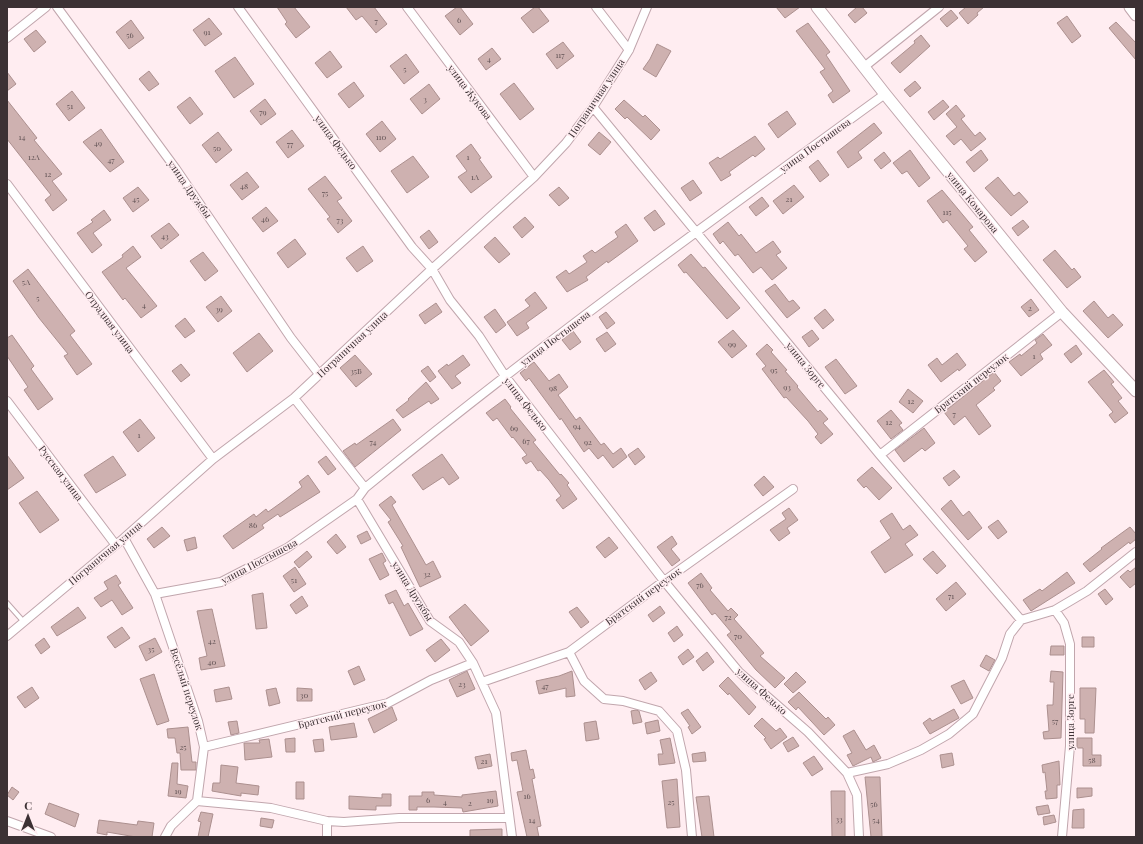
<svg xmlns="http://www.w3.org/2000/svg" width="1143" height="844" viewBox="0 0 1143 844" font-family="'Playfair Display',serif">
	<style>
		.building { fill: #ceb1b0; stroke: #ac908f }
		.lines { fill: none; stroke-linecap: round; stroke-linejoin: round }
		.service-casing { stroke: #c1a6ad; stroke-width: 6 }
		.minor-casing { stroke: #c1a6ad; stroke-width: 10 }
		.tertiary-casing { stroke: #c1a6ad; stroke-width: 13 }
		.service { stroke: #fff; stroke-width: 4 }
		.minor { stroke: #fff; stroke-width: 8 }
		.tertiary { stroke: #fff; stroke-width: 11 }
		.labels { text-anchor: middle; stroke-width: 3; stroke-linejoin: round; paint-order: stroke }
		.number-label { font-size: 8px; fill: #605153 }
		.street-label { font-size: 10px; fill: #3c3134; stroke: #ffedf1 }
	</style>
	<rect width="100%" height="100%" fill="#ffedf1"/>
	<path class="building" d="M277,7H294L310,27L296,38L285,24L287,22Z
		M346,7H374L387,24L376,33L362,16L356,20Z
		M457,7H460L473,24L460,35L445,16Z
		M535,7H538L549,21L533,33L521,18Z
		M776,7H800L785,18Z
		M857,7H862L867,13L855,23L848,15Z
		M966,7H984L977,13L978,15L968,24L959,13Z
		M951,10L958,18L947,27L940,19Z
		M1067,16L1081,36L1072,43L1057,23Z
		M209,18L222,34L205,46L193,30Z
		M131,20L144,38L129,49L116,32Z
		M1116,22L1136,43V60L1109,28Z
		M808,23L830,52L826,55L850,91L833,103L828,95L833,91L820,72L825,69L796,31Z
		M36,30L46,42L34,52L24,39Z
		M921,35L930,46L900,73L891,63L915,43L914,41Z
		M563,42L574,56L557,69L546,54Z
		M657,44L671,51L656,77L643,69L650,59Z
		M492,48L501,59L486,70L478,59Z
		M330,51L342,67L327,78L315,63Z
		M406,54L419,72L404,84L390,66Z
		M235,57L254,84L234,98L215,71Z
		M149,71L159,84L149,91L139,79Z
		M7,72L16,84L7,91Z
		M915,81L921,88L910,97L904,90Z
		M354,82L364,96L349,108L338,94Z
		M514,83L534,109L520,120L500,94Z
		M429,84L440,99L422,114L410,99Z
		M72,91L85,108L69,121L56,104Z
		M190,97L203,114L190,124L177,107Z
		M265,99L276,114L261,125L250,111Z
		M7,100L37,138L34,140L62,174L52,181L67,200L53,211L45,200L51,195L7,139Z
		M624,100L643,117L645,115L660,130L651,140L627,117L625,119L615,109Z
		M943,100L949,107L934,120L928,112Z
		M956,105L965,116L961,119L975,136L980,132L986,139L971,151L961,139L954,145L946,136L957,127L946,114Z
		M787,111L796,124L778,138L768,124Z
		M382,121L396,139L380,152L366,134Z
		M874,123L882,133L858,152L862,158L848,168L837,152Z
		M101,129L124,162L110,172L83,142Z
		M292,130L304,146L288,158L276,142Z
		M218,132L232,150L216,163L202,145Z
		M599,132L611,142L600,155L588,145Z
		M755,136L765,149L755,157L753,155L729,172L731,175L721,181L709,163L718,157L720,159Z
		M471,144L481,158L479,159L492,177L471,193L458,177L467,171L456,156Z
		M910,150L930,178L919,187L907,171L902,174L893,163Z
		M981,150L988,160L974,172L966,162Z
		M884,152L891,161L881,169L874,160Z
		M413,156L429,177L407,193L391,171Z
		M818,160L829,175L820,182L809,167Z
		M247,172L259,187L242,200L230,185Z
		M325,176L342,198L337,201L352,221L338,233L327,219L330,217L308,189Z
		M998,177L1014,196L1019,192L1028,202L1011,216L985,188Z
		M693,180L702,193L690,201L681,188Z
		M794,185L804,197L783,214L773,201Z
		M138,187L149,200L133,212L123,198Z
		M559,187L569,198L559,206L549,195Z
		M942,190L973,227L969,230L987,252L975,262L964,249L968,246L947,220L943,223L927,201Z
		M762,197L769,206L756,216L749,207Z
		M266,207L278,221L263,232L252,218Z
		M104,210L111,220L93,233L102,245L92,253L77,233L93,222L91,220Z
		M655,210L665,224L654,231L644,218Z
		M525,217L534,227L522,238L513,227Z
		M1023,220L1029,227L1018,236L1012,228Z
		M728,222L739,236L741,234L756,253L773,241L781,252L776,255L787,268L772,280L761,267L753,273L738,254L735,256L723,241L720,244L713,234Z
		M169,223L179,235L161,249L151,236Z
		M626,224L638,241L608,263L607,261L586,277L588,280L567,292L556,277L566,270L569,274L587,262L583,256L592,250L595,253L618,237L615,232Z
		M429,230L438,242L429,249L420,237Z
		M495,237L510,254L499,263L484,247Z
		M295,239L306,254L288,268L277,253Z
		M133,246L141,257L126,268L157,306L141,318L125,298L123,300L102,272L123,257L122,255Z
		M363,246L373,261L357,272L346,258Z
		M1055,250L1072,270L1074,268L1081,277L1067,288L1043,260Z
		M203,252L218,271L205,281L190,261Z
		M691,254L703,268L705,267L740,308L727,319L686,272L684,273L678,265Z
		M28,269L75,331L70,335L92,364L77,375L64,356L68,354L39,318L13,281Z
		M775,284L789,302L793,300L800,308L787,318L765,291Z
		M535,292L547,308L526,323L529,328L517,336L507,322L530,306L525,300Z
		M221,296L232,311L218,322L206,307Z
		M1031,299L1039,310L1029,317L1021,307Z
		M1094,301L1108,318L1113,314L1123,325L1108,338L1083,311Z
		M436,303L442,312L425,324L419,315Z
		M495,309L506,325L496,333L484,317Z
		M825,309L834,320L823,329L814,318Z
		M606,312L615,323L607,329L599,317Z
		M185,318L195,331L185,338L175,326Z
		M733,330L747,346L732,358L718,342Z
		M812,330L819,339L809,347L802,337Z
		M573,331L581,342L570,350L562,340Z
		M607,332L616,344L605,352L596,339Z
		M259,333L273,351L247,372L233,353Z
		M1043,334L1052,345L1040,354L1043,359L1021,376L1009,362L1020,354L1021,356L1037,343L1035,340Z
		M12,335L34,366L31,369L53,399L38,410L24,390L28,387L7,356V338Z
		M767,344L773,350L771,352L787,370L785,371L798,386L797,387L818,412L820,410L828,419L823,423L833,434L821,444L815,437L818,434L808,421L786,397L784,398L762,369L766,366L756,354Z
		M1076,345L1082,354L1071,363L1064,354Z
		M957,353L966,365L959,371L958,369L941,382L928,365L937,358L942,365Z
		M355,355L372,374L356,387L340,368Z
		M463,355L470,365L455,376L461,383L452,389L438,371L447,364L448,366Z
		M836,359L857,386L845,394L825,367Z
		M534,362L549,381L559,374L568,387L558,395L576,420L580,417L601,445L604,443L613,454L621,448L627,457L613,468L603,455L598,459L589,448L584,452L561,418L560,420L529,378L526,381L520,373Z
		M181,364L190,375L181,382L172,371Z
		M428,366L436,377L430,382L421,371Z
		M1104,370L1114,382L1111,384L1122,398L1118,401L1128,413L1115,423L1109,415L1113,412L1088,382Z
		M994,372L1001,381L993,388L995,390L976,405L991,426L979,435L965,416L954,425L944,412Z
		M426,382L439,399L431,404L429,401L403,418L396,410L409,400L408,399Z
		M908,389L923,401L913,413L899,402Z
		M505,399L511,407L510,408L536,440L533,442L560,475L561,474L569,483L567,485L577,499L563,509L556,500L561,496L549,480L540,470L538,471L531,461L526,464L522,458L527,455L513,437L512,438L497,418L493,421L486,413Z
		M891,410L902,423L899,425L903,430L891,439L877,421Z
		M140,419L155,438L138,452L123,432Z
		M393,419L401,430L355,467L343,451L355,443L356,445Z
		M924,428L935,443L925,451L922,448L904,462L895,450Z
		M638,448L645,457L635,465L628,455Z
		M442,454L459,478L449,485L443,477L423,490L412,475Z
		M7,455L24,478L7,490Z
		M113,456L126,475L96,493L84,475Z
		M326,456L336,469L328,475L318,462Z
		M872,467L892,488L879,500L866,486L864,488L857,480Z
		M954,470L960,477L949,486L943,478Z
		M308,475L320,492L280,517L278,514L262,525L264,528L233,549L223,536L254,514L256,517L266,509L268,512L282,502L302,487L299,482Z
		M764,476L774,487L763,496L754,485Z
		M37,491L59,520L40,533L19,503Z
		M391,496L396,502L392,505L426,565L433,561L441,577L420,587L401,547L403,546L388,522L391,520L379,505Z
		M951,500L963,516L969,511L982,528L968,540L941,509Z
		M789,508L798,520L787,528L790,533L779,541L770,530L786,519L782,513Z
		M892,513L903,530L910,525L918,535L905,544L913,555L885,573L871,552L891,538L880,521Z
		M998,520L1007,532L998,539L988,527Z
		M162,527L170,536L154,548L147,539Z
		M1130,527L1136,534V539L1130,544L1129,542L1090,572L1083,564L1102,549L1101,548Z
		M367,531L371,539L361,544L357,536Z
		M336,534L346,547L337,554L327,542Z
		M672,536L677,544L671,549L680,560L672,566L657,547Z
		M195,537L197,548L187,551L184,540Z
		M609,537L618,548L605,558L596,547Z
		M307,551L312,557L299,568L294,562Z
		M933,551L946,566L937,574L923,559Z
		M382,553L386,561L383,563L389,575L380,580L369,559Z
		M295,567L306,584L294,592L283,576Z
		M1136,567V583L1130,588L1120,577L1128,570L1130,572Z
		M1067,572L1075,583L1031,611L1023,600L1040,589L1042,591Z
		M701,573L712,588L710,590L728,611L731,608L738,615L734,619L764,653L760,656L785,678L775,688L756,670L727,635L731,632L715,613L712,615L688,583Z
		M116,575L121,583L118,585L133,608L122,615L112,600L101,607L94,598L108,589L104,582Z
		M956,582L966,594L946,611L936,599Z
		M1105,589L1113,599L1106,605L1098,594Z
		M396,590L404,606L408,603L423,629L410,636L393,602L389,604L385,595Z
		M263,593L267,628L256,629L252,595Z
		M302,596L308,606L296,614L290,605Z
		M465,604L489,631L471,646L449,617Z
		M660,606L665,613L653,622L648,615Z
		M78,607L86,618L57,636L51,627Z
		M577,607L589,622L581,628L569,612Z
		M212,609L225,666L201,670L199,658L207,656L197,611Z
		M677,626L683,635L674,642L668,633Z
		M122,627L130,638L115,648L107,637Z
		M1082,637H1094V647H1082Z
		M44,638L50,647L41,654L35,645Z
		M155,638L162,652L146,661L139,646Z
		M441,639L450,650L435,662L426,650Z
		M1051,646H1064V655H1050Z
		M688,649L694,657L683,665L678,657Z
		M707,652L714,662L703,671L696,661Z
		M986,655L995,660L989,671L980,666Z
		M359,666L365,680L354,685L348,671Z
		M467,671L475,689L457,697L449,680Z
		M572,671L575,696L566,697V688L539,694L536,681L559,676Z
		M1051,671L1063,672L1061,738L1044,739L1043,732L1049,731L1047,705H1053L1054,682H1050Z
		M651,672L657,681L645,690L639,680Z
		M796,672L806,682L793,693L784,684Z
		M154,674L169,721L157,725L140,679Z
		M728,677L756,707L749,715L729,693L728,695L719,686Z
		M964,680L973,698L961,704L951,686Z
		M32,687L39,698L25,708L17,697Z
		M229,687L232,699L216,702L214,690Z
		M276,688L280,703L269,706L266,690Z
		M297,688L312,689V701H297Z
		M1080,688H1096L1094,733H1085V719H1080Z
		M799,692L826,719L828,717L835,725L824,735L798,707L796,710L788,702Z
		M392,707L397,720L374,733L368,719Z
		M688,709L701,727L692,734L688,727L690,726L681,713Z
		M954,709L959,718L930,734L923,723L930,718L932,721Z
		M636,710L639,711L642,722L633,724L631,711Z
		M762,718L776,731L780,728L787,737L771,749L764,739L766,738L754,726Z
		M658,720L660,731L647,734L645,723Z
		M237,721L239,733L231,735L228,722Z
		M596,721L599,739L586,741L584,723Z
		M354,723L357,737L331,740L329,727Z
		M188,727L192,762H196V770H181L180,753H177L175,738H168L167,729Z
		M854,730L866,750L874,745L881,758L873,762L871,757L853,766L847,755L852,753L843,736Z
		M793,737L799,746L788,752L783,743Z
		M295,738V752H286L285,739Z
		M670,738L675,763L659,765L658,754H663L660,740Z
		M1077,738H1092V755H1101V766H1083V748H1077Z
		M269,739L272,757L245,760L244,743H260L259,740Z
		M323,739L324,751L315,752L313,740Z
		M526,750L530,770L533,769L535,778L532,779L541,826L537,827L539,837H527L517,792L523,791L517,760L512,761L511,753Z
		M705,752L706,761L693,762L692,754Z
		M952,753L954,765L942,768L940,755Z
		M490,754L492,766L478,769L475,757Z
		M814,756L823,769L812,776L803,763Z
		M1059,761L1060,785H1057V798L1046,799L1045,791H1047L1045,772L1043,773L1042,765Z
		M172,763H178L177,784L188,786L186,798L168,796Z
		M221,765L238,767L236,783L259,786L258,795L241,793V796L212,791L213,783H220Z
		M865,777H880L882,837H871Z
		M677,779L680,827L667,828L662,781Z
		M296,782H304V799H296Z
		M12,787L19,792L13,800L7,795Z
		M1077,788H1092V796L1077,798Z
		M496,791L498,806L463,812L462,808L434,807H417V810H409V796H422V792H434V795L462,797V795Z
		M831,791H845V837H832Z
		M382,794H391V806H376V810L349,809V796L382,798Z
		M709,796L714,837H702L696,797Z
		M49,803L79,814L75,827L45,814Z
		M1048,805L1050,813L1038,815L1036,807Z
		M1084,809V828H1072L1073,810Z
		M201,812L213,814L208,837H198L201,822L198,821Z
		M1054,815L1056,822L1044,825L1043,817Z
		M261,818L274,820L272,828L260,826Z
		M99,820L137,825L138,821L154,823L152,837H136L107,832V835L97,833Z
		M502,829V837H470V830Z"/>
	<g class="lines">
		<defs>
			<path id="service" d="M7,603L23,621"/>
			<path id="minor" d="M57,7L176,169L291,338L319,374
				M238,7L412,247L432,269L450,300L479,336L505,376L664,581L739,672L808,732L847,773L888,764L921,750L949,734L973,714L1002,658L1010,634L1021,620L1055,610L1087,591L1136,552
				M407,7L534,177
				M596,7L629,50
				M7,38L46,7
				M864,67L939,7
				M593,107L880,455L1021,620
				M7,184L213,459
				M294,398L365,488
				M7,401L115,544
				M880,455L1062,312
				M357,499L430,621L459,642L473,663L496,713L512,837
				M124,538L155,594L198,721L204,747L197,801L171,826L165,837
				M155,594L221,582L287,548L357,499L365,488C533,350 709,222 885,94
				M1055,610L1064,623L1070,644V746L1062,837
				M7,636L124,538L213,459L294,398L432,269L534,177L566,143L593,107L629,50L647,7
				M569,652L584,681L604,699L623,701L659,711L677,731L686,770L692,837
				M482,682L569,652L664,581L793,489
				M204,747L388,703L431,680L473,663
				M847,773L857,795L859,837
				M197,801L271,808L327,821V837
				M7,821L51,837
				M327,821L344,822L399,818H509"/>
			<path id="tertiary" d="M817,7L885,94L1062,312L1136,391
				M1130,7L1136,15"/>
		</defs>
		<use href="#service" class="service-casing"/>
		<use href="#minor" class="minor-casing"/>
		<use href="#tertiary" class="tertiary-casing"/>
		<use href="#service" class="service"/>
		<use href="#minor" class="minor"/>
		<use href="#tertiary" class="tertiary"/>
	</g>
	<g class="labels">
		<g class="number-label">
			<text x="459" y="23">6</text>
			<text x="376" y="24">7</text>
			<text x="207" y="35">91</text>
			<text x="130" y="38">56</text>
			<text x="560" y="58">117</text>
			<text x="489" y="62">4</text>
			<text x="405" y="72">5</text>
			<text x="425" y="102">3</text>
			<text x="70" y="109">51</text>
			<text x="263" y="115">79</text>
			<text x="22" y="140">14</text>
			<text x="381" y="140">110</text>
			<text x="98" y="146">49</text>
			<text x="290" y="147">77</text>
			<text x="217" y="151">50</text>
			<text x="34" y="160">12А</text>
			<text x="468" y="160">1</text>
			<text x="111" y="163">47</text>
			<text x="48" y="177">12</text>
			<text x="475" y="180">1А</text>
			<text x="244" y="189">48</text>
			<text x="325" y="196">75</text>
			<text x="136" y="202">45</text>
			<text x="789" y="202">21</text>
			<text x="947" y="215">115</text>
			<text x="265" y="222">46</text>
			<text x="340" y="223">73</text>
			<text x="165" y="239">43</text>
			<text x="26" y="285">5А</text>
			<text x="38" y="301">5</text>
			<text x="144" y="308">4</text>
			<text x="1030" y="311">2</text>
			<text x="219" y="312">39</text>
			<text x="732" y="347">99</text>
			<text x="1034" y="359">1</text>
			<text x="774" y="373">95</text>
			<text x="356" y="374">35Б</text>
			<text x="787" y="390">93</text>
			<text x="553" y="391">98</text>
			<text x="911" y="404">12</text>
			<text x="954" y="417">7</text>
			<text x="889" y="425">12</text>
			<text x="577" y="429">94</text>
			<text x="514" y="431">69</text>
			<text x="139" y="438">1</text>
			<text x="526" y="444">67</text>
			<text x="373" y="445">74</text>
			<text x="588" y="445">92</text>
			<text x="253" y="528">86</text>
			<text x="427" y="577">32</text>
			<text x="294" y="583">51</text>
			<text x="700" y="588">76</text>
			<text x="951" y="599">71</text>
			<text x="728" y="620">72</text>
			<text x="738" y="639">70</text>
			<text x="212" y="644">42</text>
			<text x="151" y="652">35</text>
			<text x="212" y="665">40</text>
			<text x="462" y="687">23</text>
			<text x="545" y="689">47</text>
			<text x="304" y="698">30</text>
			<text x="1055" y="724">57</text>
			<text x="183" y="750">25</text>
			<text x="1092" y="763">58</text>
			<text x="484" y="764">21</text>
			<text x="178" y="794">19</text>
			<text x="527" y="799">16</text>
			<text x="428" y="803">6</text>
			<text x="490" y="803">19</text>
			<text x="445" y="805">4</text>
			<text x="671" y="805">25</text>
			<text x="470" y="806">2</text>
			<text x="874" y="807">56</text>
			<text x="839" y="822">33</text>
			<text x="532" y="823">14</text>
			<text x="876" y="823">54</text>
		</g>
		<g class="street-label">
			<text transform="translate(470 92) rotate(53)" y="4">улица Жукова</text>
			<text transform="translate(596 98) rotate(-56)" y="4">Пограничная улица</text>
			<text transform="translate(336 142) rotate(54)" y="4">улица Федько</text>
			<text transform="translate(815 145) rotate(-36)" y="4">улица Постышева</text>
			<text transform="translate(190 189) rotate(55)" y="4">улица Дружбы</text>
			<text transform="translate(973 202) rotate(51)" y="4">улица Комарова</text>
			<text transform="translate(110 322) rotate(53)" y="4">Отрадная улица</text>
			<text transform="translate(555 338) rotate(-37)" y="4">улица Постышева</text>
			<text transform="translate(352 344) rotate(-43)" y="4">Пограничная улица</text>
			<text transform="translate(806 365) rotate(51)" y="4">улица Зорге</text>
			<text transform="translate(971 383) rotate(-38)" y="4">Братский переулок</text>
			<text transform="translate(526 404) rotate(52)" y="4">улица Федько</text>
			<text transform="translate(61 473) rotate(53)" y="4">Русская улица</text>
			<text transform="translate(105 553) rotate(-40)" y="4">Пограничная улица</text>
			<text transform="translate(259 561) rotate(-28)" y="4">улица Постышева</text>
			<text transform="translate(413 591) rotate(58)" y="4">улица Дружбы</text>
			<text transform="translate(643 596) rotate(-36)" y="4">Братский переулок</text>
			<text transform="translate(187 689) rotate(72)" y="4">Весёлый переулок</text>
			<text transform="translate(762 691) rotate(42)" y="4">улица Федько</text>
			<text transform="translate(342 714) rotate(-14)" y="4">Братский переулок</text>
			<text transform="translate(1070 722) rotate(-90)" y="4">улица Зорге</text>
		</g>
	</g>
	<rect width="1143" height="844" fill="none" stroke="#3c3134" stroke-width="16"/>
	<g transform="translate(28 816)" stroke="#ffedf1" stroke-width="3" paint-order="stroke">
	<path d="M0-3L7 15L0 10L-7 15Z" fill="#3c3134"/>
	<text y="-6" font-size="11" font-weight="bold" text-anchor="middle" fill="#3c3134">С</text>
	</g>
</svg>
